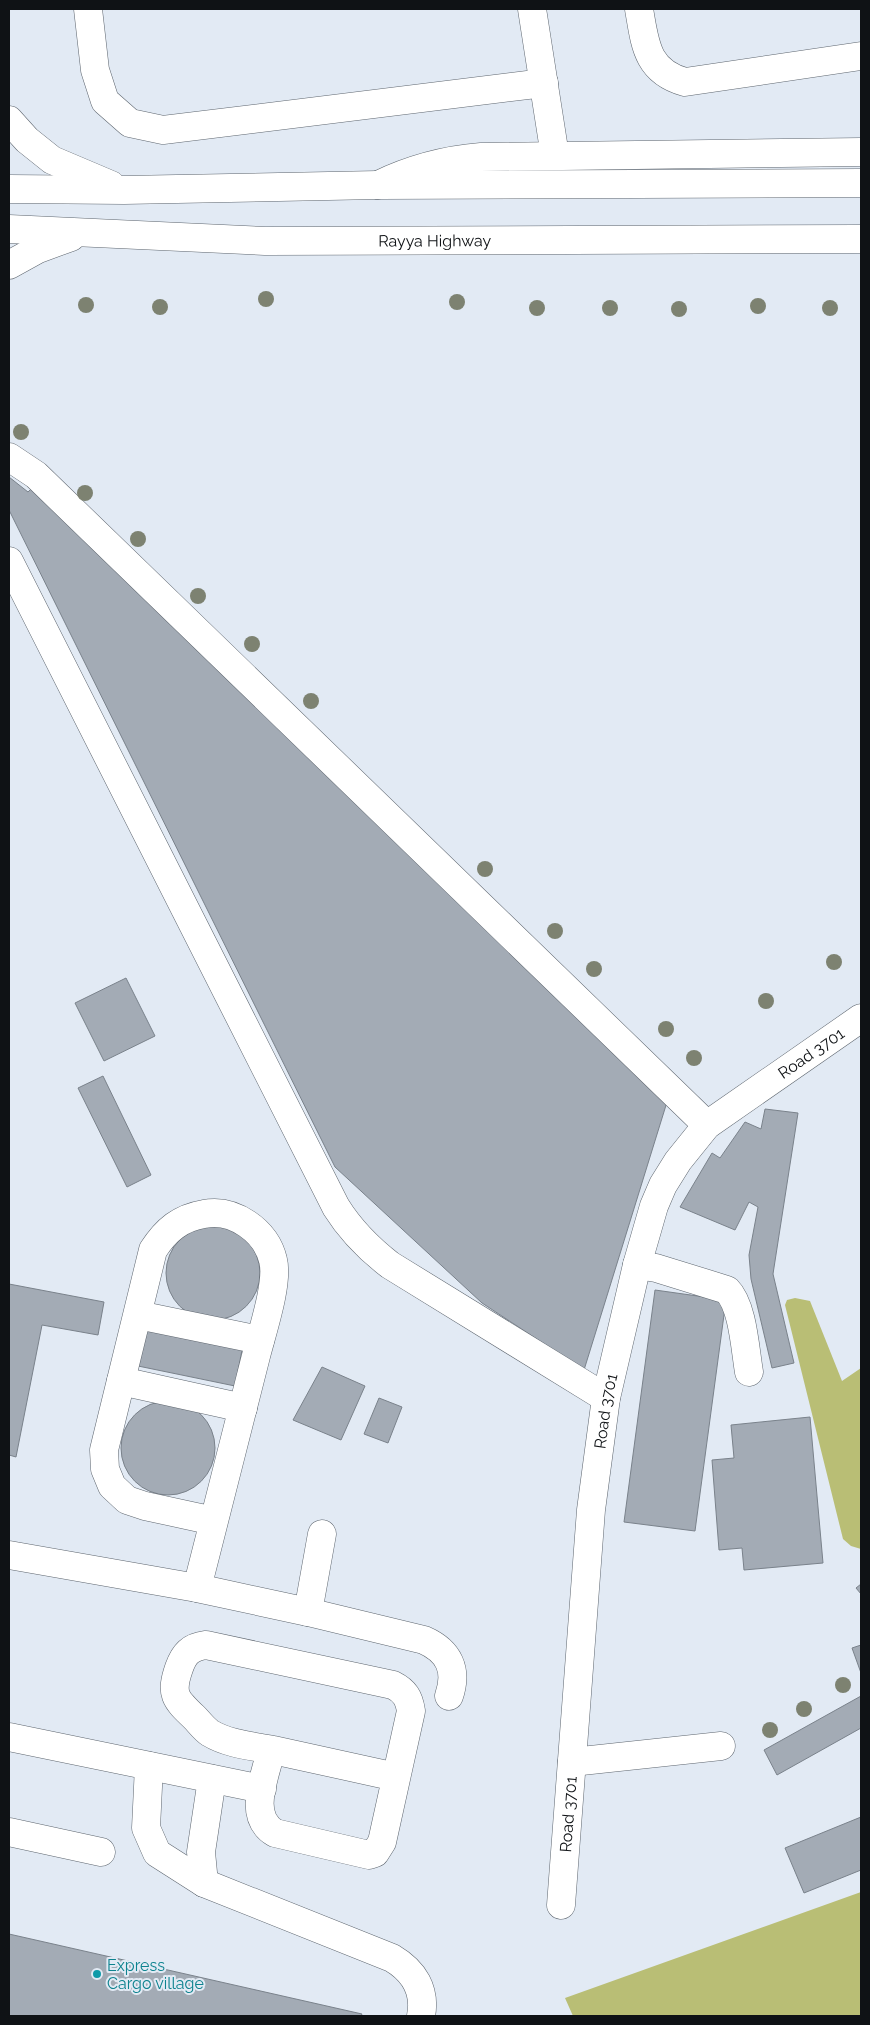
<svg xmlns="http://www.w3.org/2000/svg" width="870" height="2025" viewBox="0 0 870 2025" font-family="Raleway,sans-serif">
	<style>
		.green { fill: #b9be75 }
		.building { fill: #a3abb5; stroke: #7a828b }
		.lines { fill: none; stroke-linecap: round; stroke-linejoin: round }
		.minor-casing { stroke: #5e666f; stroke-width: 29 }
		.major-casing { stroke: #5e666f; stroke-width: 29 }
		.minor { stroke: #fff; stroke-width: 28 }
		.major { stroke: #fff; stroke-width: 28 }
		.tree { fill: #7d8271 }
		.culture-dot { fill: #0f9aa8; stroke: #e2eaf4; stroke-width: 2 }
		.labels { text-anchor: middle; stroke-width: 4; stroke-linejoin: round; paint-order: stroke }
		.street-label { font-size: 16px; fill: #0f1215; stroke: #e2eaf4 }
		.culture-label { font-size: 16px; fill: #0d838f; stroke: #e2eaf4; text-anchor: start }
	</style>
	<rect width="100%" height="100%" fill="#e2eaf4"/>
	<path class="green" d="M795,1298L810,1301L842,1381L861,1368V1549L851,1546L843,1539L785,1305L787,1300Z
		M861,1892V2016H573L565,1998Z"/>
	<path class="building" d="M9,477L28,492L36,484L667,1102L584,1370L482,1303L335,1167L9,510Z
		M126,978L155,1036L104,1061L75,1003Z
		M103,1076L151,1175L127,1187L78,1088Z
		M765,1109L798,1113L773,1274L794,1363L772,1368L751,1279L749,1255L758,1207L749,1202L735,1230L680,1207L712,1153L720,1158L745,1122L761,1129Z
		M166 1273a47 47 0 1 1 94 0a47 47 0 1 1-94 0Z
		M9,1284L104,1302L98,1335L42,1325L16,1457L9,1455Z
		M655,1290L726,1300L695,1531L624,1522Z
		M147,1326L243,1345L235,1386L138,1366Z
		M322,1367L365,1386L341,1440L293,1420Z
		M379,1398L402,1407L388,1443L364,1434Z
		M121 1448a47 47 0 1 1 94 0a47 47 0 1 1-94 0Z
		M810,1417L823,1563L744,1570L742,1548L719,1550L712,1460L734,1458L731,1425Z
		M861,1584V1594L856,1588Z
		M861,1645V1673L852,1648Z
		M861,1696V1728L777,1775L764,1750Z
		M861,1817V1870L804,1893L785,1848Z
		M9,1934L362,2014L361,2016H9Z"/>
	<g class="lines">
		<defs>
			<g id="minor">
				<path d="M88,9L95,70L105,101L130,123L163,130L544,83"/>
				<path d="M532,9L555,156"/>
				<path d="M639,9C645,43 646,71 685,82L861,56"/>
				<path d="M378,185C411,169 443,160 481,157L861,152"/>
				<path d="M9,457L36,475L707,1125"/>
				<path d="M9,561L336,1207C351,1231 368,1248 390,1265L606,1398"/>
				<path d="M637,1265L656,1268L727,1290C743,1306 745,1349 749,1372"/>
				<path d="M138,1315L260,1340"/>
				<path d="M121,1381L243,1408"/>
				<path d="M9,1555L197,1588L308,1612L424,1640C449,1651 458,1670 449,1696"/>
				<path d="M197,1588C217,1511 236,1433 256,1356C262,1332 279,1282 273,1260C266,1231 234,1208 204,1214C180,1218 166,1230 153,1250L104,1450L105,1469L112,1486L127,1500L145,1506L214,1521"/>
				<path d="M308,1612L322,1534"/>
				<path d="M9,1737L262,1789"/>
				<path d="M271,1750C266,1775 246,1816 275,1833L369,1855L375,1853L382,1842L411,1711C409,1698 405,1691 393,1685L206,1645C190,1647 184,1654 179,1668C170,1694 175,1699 194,1717C199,1722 204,1729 210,1733C228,1744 252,1746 273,1750C314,1759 355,1768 396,1777"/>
				<path d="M572,1762L721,1746"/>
				<path d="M149,1766L146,1828L157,1853L204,1883L392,1958C414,1971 426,1990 421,2016"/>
				<path d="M9,1832L101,1852"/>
				<path d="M204,1883L201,1852L212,1779"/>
				<path id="s1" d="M561,1905L591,1510L606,1398L637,1265L654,1206L663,1185L678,1161L707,1125L861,1018"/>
			</g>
			<g id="major">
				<path d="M9,120L27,140L52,160L111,185"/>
				<path d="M9,189L124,190L378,185L861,183"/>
				<path id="s2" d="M9,229L265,241L861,239"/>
				<path d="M9,265L38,249L71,237"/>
			</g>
		</defs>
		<use href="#minor" class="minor-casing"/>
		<use href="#major" class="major-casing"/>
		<use href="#minor" class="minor"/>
		<use href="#major" class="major"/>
	</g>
	<g class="tree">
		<circle cx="266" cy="299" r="8"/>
		<circle cx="457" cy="302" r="8"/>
		<circle cx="86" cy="305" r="8"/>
		<circle cx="758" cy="306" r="8"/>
		<circle cx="160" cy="307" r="8"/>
		<circle cx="537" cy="308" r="8"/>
		<circle cx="610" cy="308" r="8"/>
		<circle cx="830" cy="308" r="8"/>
		<circle cx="679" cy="309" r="8"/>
		<circle cx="21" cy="432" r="8"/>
		<circle cx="85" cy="493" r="8"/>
		<circle cx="138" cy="539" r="8"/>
		<circle cx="198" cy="596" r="8"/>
		<circle cx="252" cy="644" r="8"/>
		<circle cx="311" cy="701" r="8"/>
		<circle cx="485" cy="869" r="8"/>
		<circle cx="555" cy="931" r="8"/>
		<circle cx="834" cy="962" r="8"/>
		<circle cx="594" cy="969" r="8"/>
		<circle cx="766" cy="1001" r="8"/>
		<circle cx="666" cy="1029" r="8"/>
		<circle cx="694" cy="1058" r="8"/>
		<circle cx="843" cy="1685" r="8"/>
		<circle cx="804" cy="1709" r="8"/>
		<circle cx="770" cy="1730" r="8"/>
	</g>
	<circle class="culture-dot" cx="97" cy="1974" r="5"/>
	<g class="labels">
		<g class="street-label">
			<text dy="6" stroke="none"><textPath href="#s2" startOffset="426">Rayya Highway</textPath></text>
			<text dy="6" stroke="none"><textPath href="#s1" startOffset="931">Road 3701</textPath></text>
			<text dy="6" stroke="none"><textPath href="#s1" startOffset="496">Road 3701</textPath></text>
			<text dy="6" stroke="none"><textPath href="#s1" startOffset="91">Road 3701</textPath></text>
		</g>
		<g class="culture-label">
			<text x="107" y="1971">Express<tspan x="107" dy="18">Cargo village</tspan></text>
		</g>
	</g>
	<rect width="870" height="2025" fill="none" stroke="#0f1215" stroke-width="20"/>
</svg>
